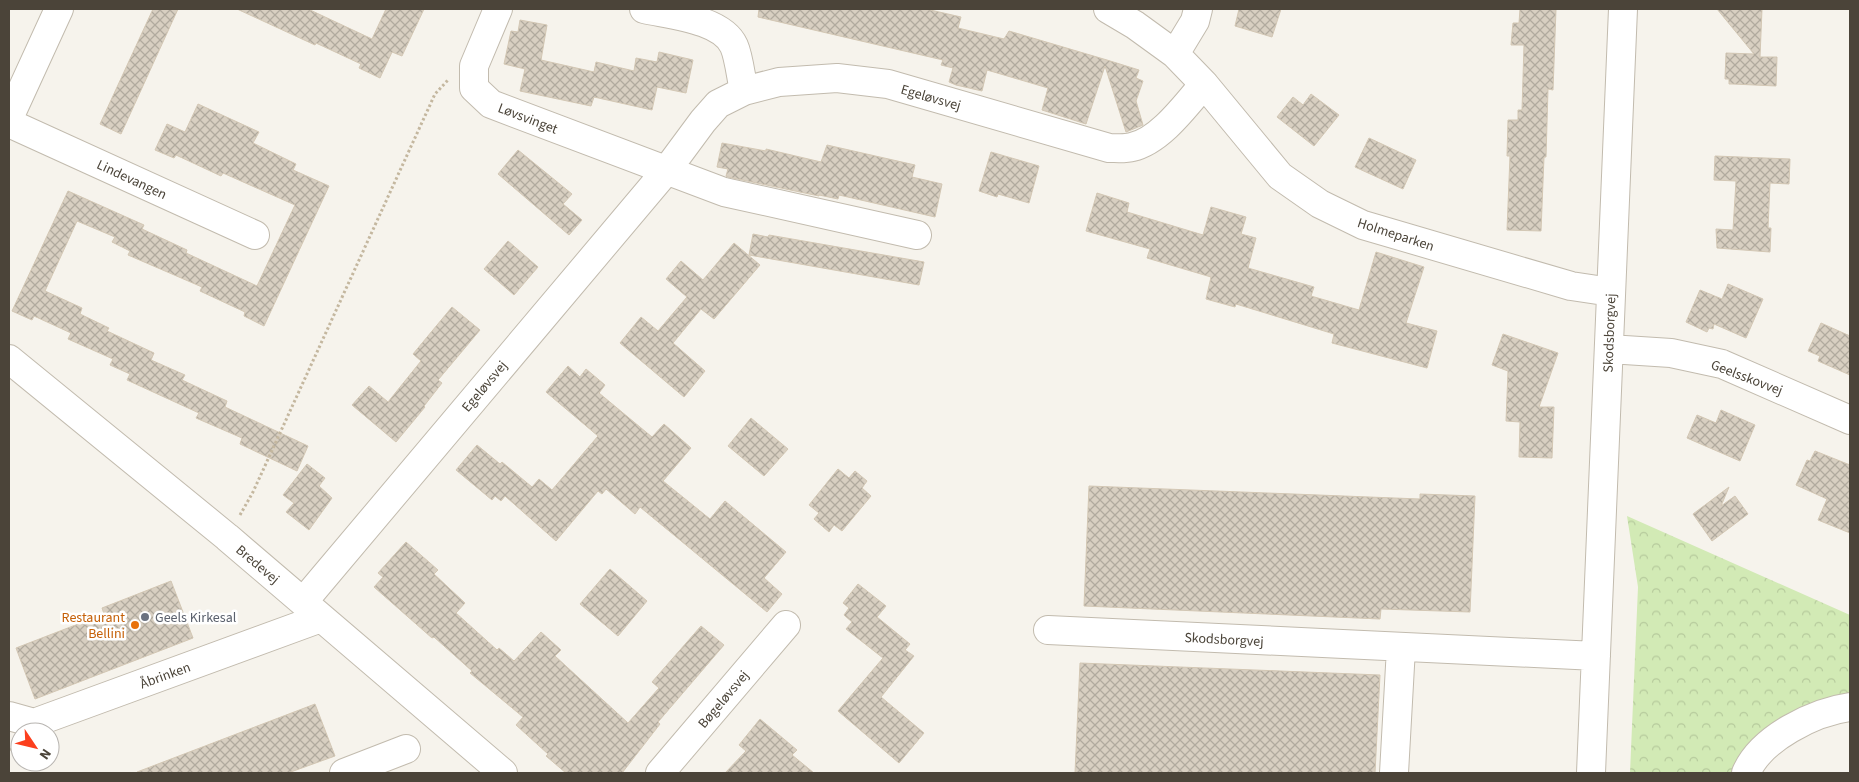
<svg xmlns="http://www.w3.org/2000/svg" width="1859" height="782" viewBox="0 0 1859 782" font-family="'Source Sans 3',sans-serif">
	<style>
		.forest { fill: url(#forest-crowns) }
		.building { fill: url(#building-cross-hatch); stroke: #d3c7b4 }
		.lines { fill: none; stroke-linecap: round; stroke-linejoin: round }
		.minor-casing { stroke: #c2bbae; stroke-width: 30 }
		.path { stroke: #c4b79f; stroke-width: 3; stroke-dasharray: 2.5 2.5; stroke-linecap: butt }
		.minor { stroke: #fff; stroke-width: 28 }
		.worship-dot { fill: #6b7280; stroke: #fff; stroke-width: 2 }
		.food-dot { fill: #e8710a; stroke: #fff; stroke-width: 2 }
		.labels { text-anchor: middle; stroke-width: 5; stroke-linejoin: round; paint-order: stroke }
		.street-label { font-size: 14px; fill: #4b4439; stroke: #fff }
		.food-label { font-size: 14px; fill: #c56008; stroke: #fff; text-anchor: end }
		.worship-label { font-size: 14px; fill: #5b616d; stroke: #fff; text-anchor: start }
	</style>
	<defs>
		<pattern id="forest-crowns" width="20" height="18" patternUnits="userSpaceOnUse" patternTransform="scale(1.25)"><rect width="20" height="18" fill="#d2eab5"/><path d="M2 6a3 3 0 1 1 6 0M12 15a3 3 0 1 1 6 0" fill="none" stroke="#b6ca9c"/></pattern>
		<pattern id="building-cross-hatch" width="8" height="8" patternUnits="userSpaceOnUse" patternTransform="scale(1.25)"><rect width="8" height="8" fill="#d8cfc1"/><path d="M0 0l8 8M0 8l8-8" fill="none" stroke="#b1aa9e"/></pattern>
	</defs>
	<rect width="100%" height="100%" fill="#f6f3ec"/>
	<path class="forest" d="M1627,516L1850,615V695H1843L1777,721L1743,752L1734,773H1630L1638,587Z"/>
	<path class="building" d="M153,9H178L121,134L100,124Z
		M237,9H308L372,39L386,9H424L402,56L392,52L380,78L359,68L361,64L316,43L315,45Z
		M759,9H926L961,17L958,28L1004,39L1009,31L1107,60L1139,70L1136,78L1143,81L1136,101L1143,125L1126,132L1105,66L1086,124L1042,110L1048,88L987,70L982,91L956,85L949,82L953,68L941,65L943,60L758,17Z
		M1239,9H1281L1272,37L1235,26Z
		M1520,9H1556L1553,90L1548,89L1546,157H1544L1541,231L1507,230L1510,156H1507L1508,120H1518V110H1522L1524,45H1511L1513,23H1519Z
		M1717,9H1762L1760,57H1777L1776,86L1733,84H1729V79H1725L1726,53L1754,54Z
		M520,20L547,25L541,60L594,72L596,62L634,71L636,58L657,62L659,52L693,60L686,93L657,87L652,110L594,97L591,106L520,91L525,69L504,64L511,31L518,32Z
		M1311,94L1339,115L1314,146L1277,117L1293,97L1303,105Z
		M198,104L259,132L253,143L296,164L293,170L329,186L264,326L244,316L245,312L200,291L202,287L128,255L130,251L112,242L115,237L77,221L45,291L82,308L80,314L109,328L107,331L154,353L151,360L185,375L182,380L227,401L225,407L308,446L297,471L240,444L242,438L196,418L199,413L127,380L130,374L110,365L113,359L68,339L71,333L34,316L32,320L12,311L68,191L144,225L142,229L187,250L186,253L257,286L295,205L223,173L221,176L176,155L174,158L155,150L167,124L185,132Z
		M1369,138L1416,160L1403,189L1355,167Z
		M722,143L766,151V149L821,162L827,145L915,165L912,177L942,184L935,217L839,195L838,199L819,195V196L728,177L726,176L728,169L717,167Z
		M518,150L572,194L563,204L582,220L569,235L498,174Z
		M991,152L1039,166L1029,203L998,194L997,197L979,191Z
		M1715,156L1790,159L1789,184L1770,183L1768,228H1771L1770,252L1717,248L1716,229L1733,230L1736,181L1714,180Z
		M1097,193L1129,203L1127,212L1203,235L1211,207L1246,217L1241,234L1256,238L1248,268L1314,287L1311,296L1359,310L1376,252L1424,267L1406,323L1437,331L1427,368L1332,343L1334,334L1236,304L1235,307L1206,299L1211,277L1147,258L1150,249L1086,231Z
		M753,234L768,237L769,235L924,262L919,285L749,255Z
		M508,241L538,267L514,295L484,269Z
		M734,243L760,265L714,319L701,309L673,343L705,371L684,397L620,343L641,317L658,331L687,297L666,279L681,261L703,280Z
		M1728,284L1763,299L1746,338L1714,324L1713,329L1709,328L1707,332L1686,322L1700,290L1722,299Z
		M452,307L480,330L438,380L442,383L424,406L425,407L396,442L352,405L369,386L388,402L421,361L413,354Z
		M1821,323L1850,336V375L1818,361L1820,356L1808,351Z
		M1503,334L1558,353L1539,407H1554L1552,458L1519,457L1520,422L1506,421L1508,371L1492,365Z
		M568,366L580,377L586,369L605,385L599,393L652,437L664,424L691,448L663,481L710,519L725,501L786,552L764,578L782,594L767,612L640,507L635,514L606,489L602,494L598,491L556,541L505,496L501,501L495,496L492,500L456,470L477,445L500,464L502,462L532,487L539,479L552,490L598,436L546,392Z
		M1721,410L1755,425L1740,461L1687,438L1697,415L1716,423Z
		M751,418L788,449L764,476L728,446Z
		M1815,451L1850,465V533L1818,520L1827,499L1796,485L1807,460L1810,461Z
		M307,464L325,478L319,486L332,498L309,530L286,512L294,503L283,495Z
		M838,469L849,478L855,471L867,481L862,488L871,496L842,531L834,525L829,532L814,519L819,513L809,505Z
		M1089,486L1420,499V494L1475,496L1470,612L1381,609L1380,619L1084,606Z
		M1729,487L1721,506L1735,496L1748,514L1712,541L1693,514Z
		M406,542L438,570L434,574L465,603L456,613L497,650L499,648L514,661L541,632L561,650L555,656L628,723L659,688L652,682L701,626L724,645L658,722L660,724L622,773H566L546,756L548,754L516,725L523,717L470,673L472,671L434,637L432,638L374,587L383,577L378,573Z
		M610,569L647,601L618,636L580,604Z
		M171,581L193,638L35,699L16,648L104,614L102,608Z
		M858,584L886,606L877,617L910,644L905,650L914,656L881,697L924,733L899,763L838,711L883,658L846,629L852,622L844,615L849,608L843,603Z
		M1080,663L1380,675L1375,773H1075Z
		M315,704L335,756L288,773H138L137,772Z
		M760,719L797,750L792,755L814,773H725L746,751L739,745Z"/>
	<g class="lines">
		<defs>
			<path id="minor" d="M498,9L474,66V88L491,104L724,192L917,235
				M644,9C670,15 722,19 734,46C739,57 741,78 744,91
				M1108,9L1135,25L1175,54L1204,84L1280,176L1320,204L1363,225L1571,286L1611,292
				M1175,54L1195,21L1198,9
				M9,118L59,9
				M9,123L255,235
				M1609,349L1671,353L1722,364L1850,420
				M9,359L227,537L503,773
				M303,602L666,171L703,121L718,104L744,91L779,82L837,78L888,84L1109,148C1116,148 1125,149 1132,147C1160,141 1186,105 1204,84
				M1048,630L1596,656
				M9,716L34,723L321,618
				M344,773L406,749
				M660,773L786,625
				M1394,773L1401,648
				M1591,773L1623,9
				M1746,773C1761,738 1814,712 1850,707"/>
		</defs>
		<use href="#minor" class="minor-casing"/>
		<path class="path" d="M240,515L253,492L435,94L448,80
			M9,750L15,744"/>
		<use href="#minor" class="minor"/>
	</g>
	<circle class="worship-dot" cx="145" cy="617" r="5"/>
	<circle class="food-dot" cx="135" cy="625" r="5"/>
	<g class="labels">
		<g class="street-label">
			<text transform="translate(931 97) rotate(16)" y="5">Egeløvsvej</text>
			<text transform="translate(528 118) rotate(21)" y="5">Løvsvinget</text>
			<text transform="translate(132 179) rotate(25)" y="5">Lindevangen</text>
			<text transform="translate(1396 234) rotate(18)" y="5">Holmeparken</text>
			<text transform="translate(1609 333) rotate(-88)" y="5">Skodsborgvej</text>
			<text transform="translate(1747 377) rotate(21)" y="5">Geelsskovvej</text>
			<text transform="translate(484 386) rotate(-50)" y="5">Egeløvsvej</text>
			<text transform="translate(258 564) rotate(40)" y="5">Bredevej</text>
			<text transform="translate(1224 639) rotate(3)" y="5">Skodsborgvej</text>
			<text transform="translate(165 675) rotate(-20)" y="5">Åbrinken</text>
			<text transform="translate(723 699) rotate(-50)" y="5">Bøgeløvsvej</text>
		</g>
		<g class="food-label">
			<text x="125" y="622">Restaurant<tspan x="125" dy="16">Bellini</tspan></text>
		</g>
		<g class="worship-label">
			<text x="155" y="622">Geels Kirkesal</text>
		</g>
	</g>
	<rect width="1859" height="782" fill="none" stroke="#4b4439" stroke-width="20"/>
	<g transform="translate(35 747) rotate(125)"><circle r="24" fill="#ffffff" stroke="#b7b4b0"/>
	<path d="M0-4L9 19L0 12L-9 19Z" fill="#fc3f1d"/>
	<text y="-8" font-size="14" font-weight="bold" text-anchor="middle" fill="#4b4439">N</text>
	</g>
</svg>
